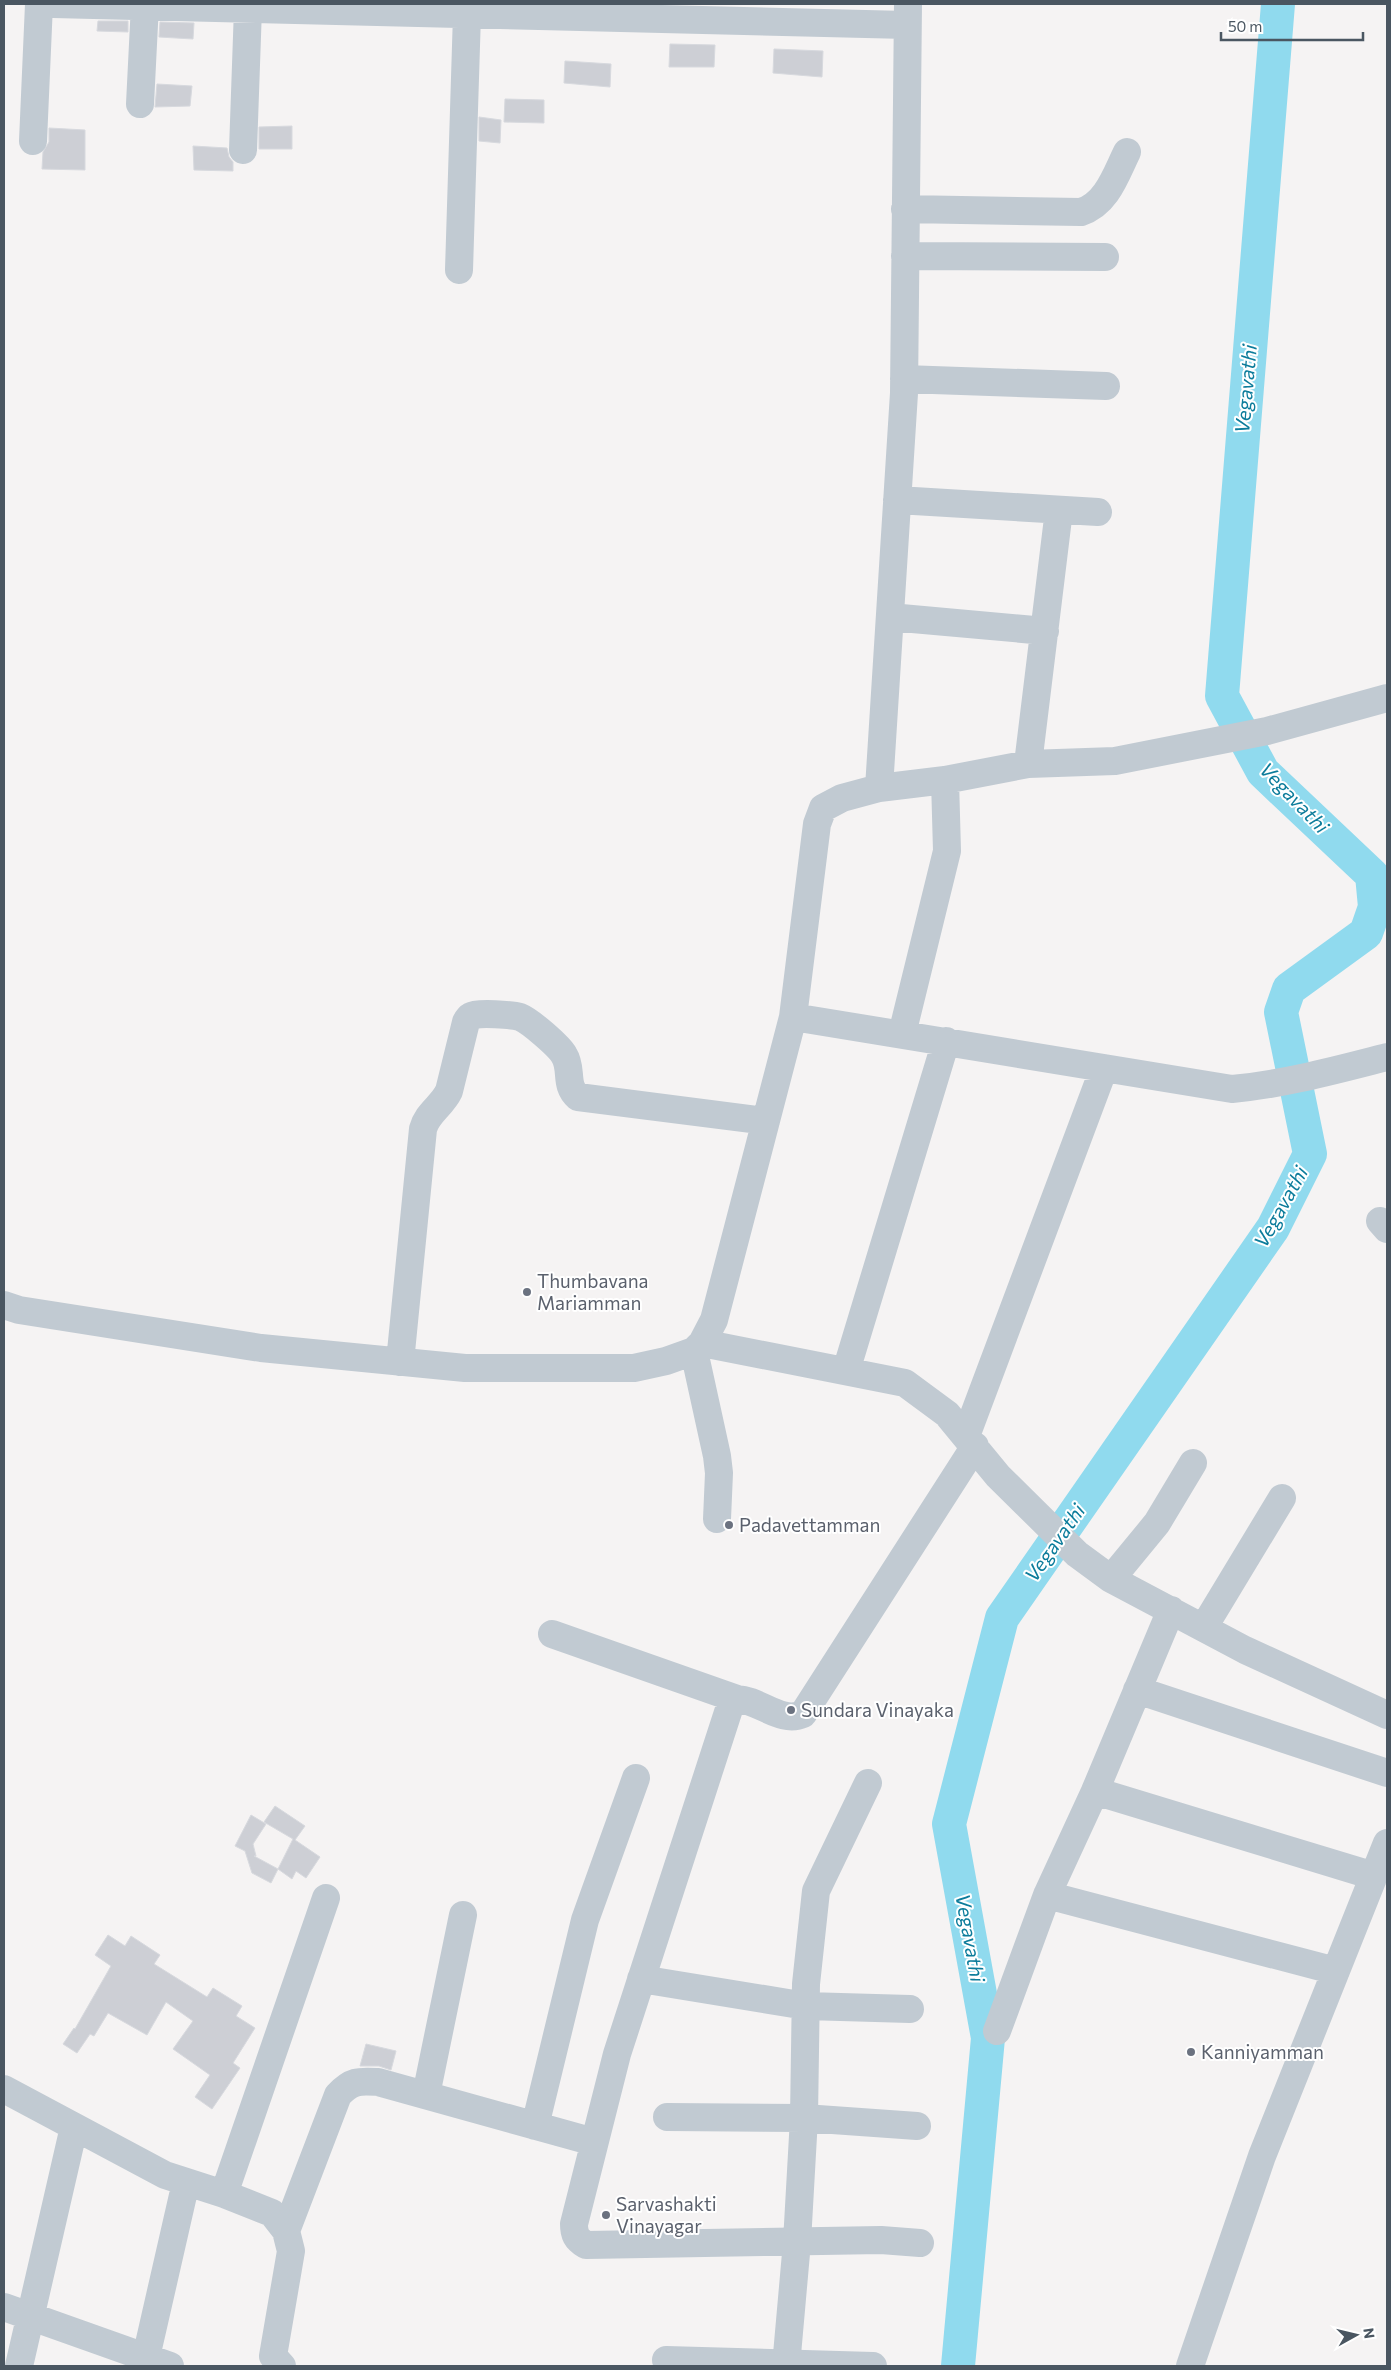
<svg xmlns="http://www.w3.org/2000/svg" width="1391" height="2370" viewBox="0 0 1391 2370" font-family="Commissioner,sans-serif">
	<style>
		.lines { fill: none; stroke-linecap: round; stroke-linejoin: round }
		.river { stroke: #90daee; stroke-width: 34 }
		.building { fill: #cdcfd5; stroke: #d7d9de }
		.minor { stroke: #c1cad2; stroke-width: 28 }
		.worship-dot { fill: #6b7280; stroke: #fff; stroke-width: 2 }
		.labels { text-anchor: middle; stroke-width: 4; stroke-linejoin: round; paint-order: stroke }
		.worship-label { font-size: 19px; fill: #5b616d; stroke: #fff; text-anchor: start }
		.water-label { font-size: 20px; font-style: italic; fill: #0c7c9b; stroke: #fff }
	</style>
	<rect width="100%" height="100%" fill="#f5f3f3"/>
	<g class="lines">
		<path class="river" d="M958,2366L988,2038L949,1824L1002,1618L1273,1228L1310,1154L1281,1012L1289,989L1366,933L1375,907L1372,875L1263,772L1222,696L1278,4"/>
	</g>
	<path class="building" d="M98,21H128V32L97,31Z
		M160,22L194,23L193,39L159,37Z
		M670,44L715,45L714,67H669Z
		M774,49L823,51L822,77L773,73Z
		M565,61L611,64L610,87L564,83Z
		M157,84L192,86L190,106L155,107Z
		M505,99L544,100V123L504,122Z
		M479,117L501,120L500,143L479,141Z
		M292,126V149H259V127Z
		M49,128L85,130V170L42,169L43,152L49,142Z
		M193,146L227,148L229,157L233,162V171L194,170Z
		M275,1806L305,1826L295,1840L320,1857L306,1878L296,1871L292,1879L278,1869L293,1839L264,1822Z
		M251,1815L266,1824L253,1844L256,1856H254L278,1869L271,1883L252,1873L245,1851L235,1846Z
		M108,1935L125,1946L131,1936L160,1955L154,1964L207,1997L213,1988L242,2006L236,2016L255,2028L233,2063L240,2068L212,2109L195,2097L210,2075L173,2049L193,2021L166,2002L147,2035L108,2013L94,2036L90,2034L77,2053L63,2044L74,2028L75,2029L111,1966L95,1955Z
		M366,2044L396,2051L391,2070L379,2066H360Z"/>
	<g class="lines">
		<path class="minor" d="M53,4L907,25
			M140,104L145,4
			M33,141L39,4
			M243,150L248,8
			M905,209L1081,212C1107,204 1116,174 1127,152
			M905,256L1105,257
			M459,270L467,14
			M904,379L1106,386
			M897,500L1098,512
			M890,617L1045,631
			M1028,764L1059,510
			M879,788L904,393L908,4
			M793,1017L1232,1089C1285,1084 1336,1070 1387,1057
			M902,1034L947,851L945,780
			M1380,1221L1387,1229
			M4,1305L19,1310L261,1348L465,1368H634L666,1361L694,1351L702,1343L714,1320L793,1017L817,824L823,808L842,798L879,788L945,780L1028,764L1115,761L1267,731L1387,698
			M702,1343L905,1383L947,1414L998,1476L1077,1554L1111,1579L1245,1650L1387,1715
			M694,1351L717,1456L719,1473L717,1519
			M400,1362L423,1129C427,1113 442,1106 449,1091L466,1022C467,1020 469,1017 471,1016C477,1012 513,1015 520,1017C530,1021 559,1046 564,1055C573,1069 564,1085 578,1097L766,1121
			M846,1371L946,1041
			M966,1436L1104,1068
			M1111,1579L1157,1523L1193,1463
			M1171,1610L1095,1791L1374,1876
			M1204,1627L1282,1498
			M552,1634L737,1699
			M1137,1690L1387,1773
			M1095,1791L1047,1895L1336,1971
			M641,1979L806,2006L910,2009
			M997,2031L1047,1895
			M4,2089L165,2175L224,2194L272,2213L286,2231L291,2251L273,2356L282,2366
			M426,2095L463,1915
			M667,2117L804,2118L806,1984L816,1891L868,1783
			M535,2126L585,1920L636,1778
			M224,2194L326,1898
			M286,2231L338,2095C352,2080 359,2081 378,2082L594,2142
			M920,2243L881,2240L586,2245C576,2239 574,2234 574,2224L617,2054L730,1706L737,1699C760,1700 781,1724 803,1714L975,1446
			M4,2307L170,2366
			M666,2360L873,2366
			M19,2366L74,2127
			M144,2366L186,2182
			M786,2366L797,2242L804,2118L917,2126
			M1190,2366L1262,2156L1387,1843"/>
	</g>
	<g class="worship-dot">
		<circle cx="527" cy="1292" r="5"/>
		<circle cx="729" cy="1525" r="5"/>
		<circle cx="791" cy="1710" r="5"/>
		<circle cx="1191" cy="2052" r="5"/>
		<circle cx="606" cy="2215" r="5"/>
	</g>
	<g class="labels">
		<g class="worship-label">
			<text x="537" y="1288">Thumbavana<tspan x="537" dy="22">Mariamman</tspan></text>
			<text x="739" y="1532">Padavettamman</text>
			<text x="801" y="1717">Sundara Vinayaka</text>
			<text x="1201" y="2059">Kanniyamman</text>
			<text x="616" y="2211">Sarvashakti<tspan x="616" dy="22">Vinayagar</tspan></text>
		</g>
		<g class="water-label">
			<text transform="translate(1246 389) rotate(-85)" y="7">Vegavathi</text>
			<text transform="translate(1294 798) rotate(46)" y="7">Vegavathi</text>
			<text transform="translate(1281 1207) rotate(-61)" y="7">Vegavathi</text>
			<text transform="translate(1055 1543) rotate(-55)" y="7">Vegavathi</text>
			<text transform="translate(970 1938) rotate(80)" y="7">Vegavathi</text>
		</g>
	</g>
	<rect width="1391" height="2370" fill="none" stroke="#4a5661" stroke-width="10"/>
	<g transform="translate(1356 2335) rotate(82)" stroke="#ffffff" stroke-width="4" paint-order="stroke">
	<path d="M0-4L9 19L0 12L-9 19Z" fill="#4a5661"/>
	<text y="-8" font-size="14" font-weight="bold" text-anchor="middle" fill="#4a5661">N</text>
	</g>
	<path d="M1221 32v8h142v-8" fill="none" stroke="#4a5661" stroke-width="2.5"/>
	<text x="1228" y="32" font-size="15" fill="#4a5661" stroke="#ffffff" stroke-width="4" paint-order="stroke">50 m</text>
</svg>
